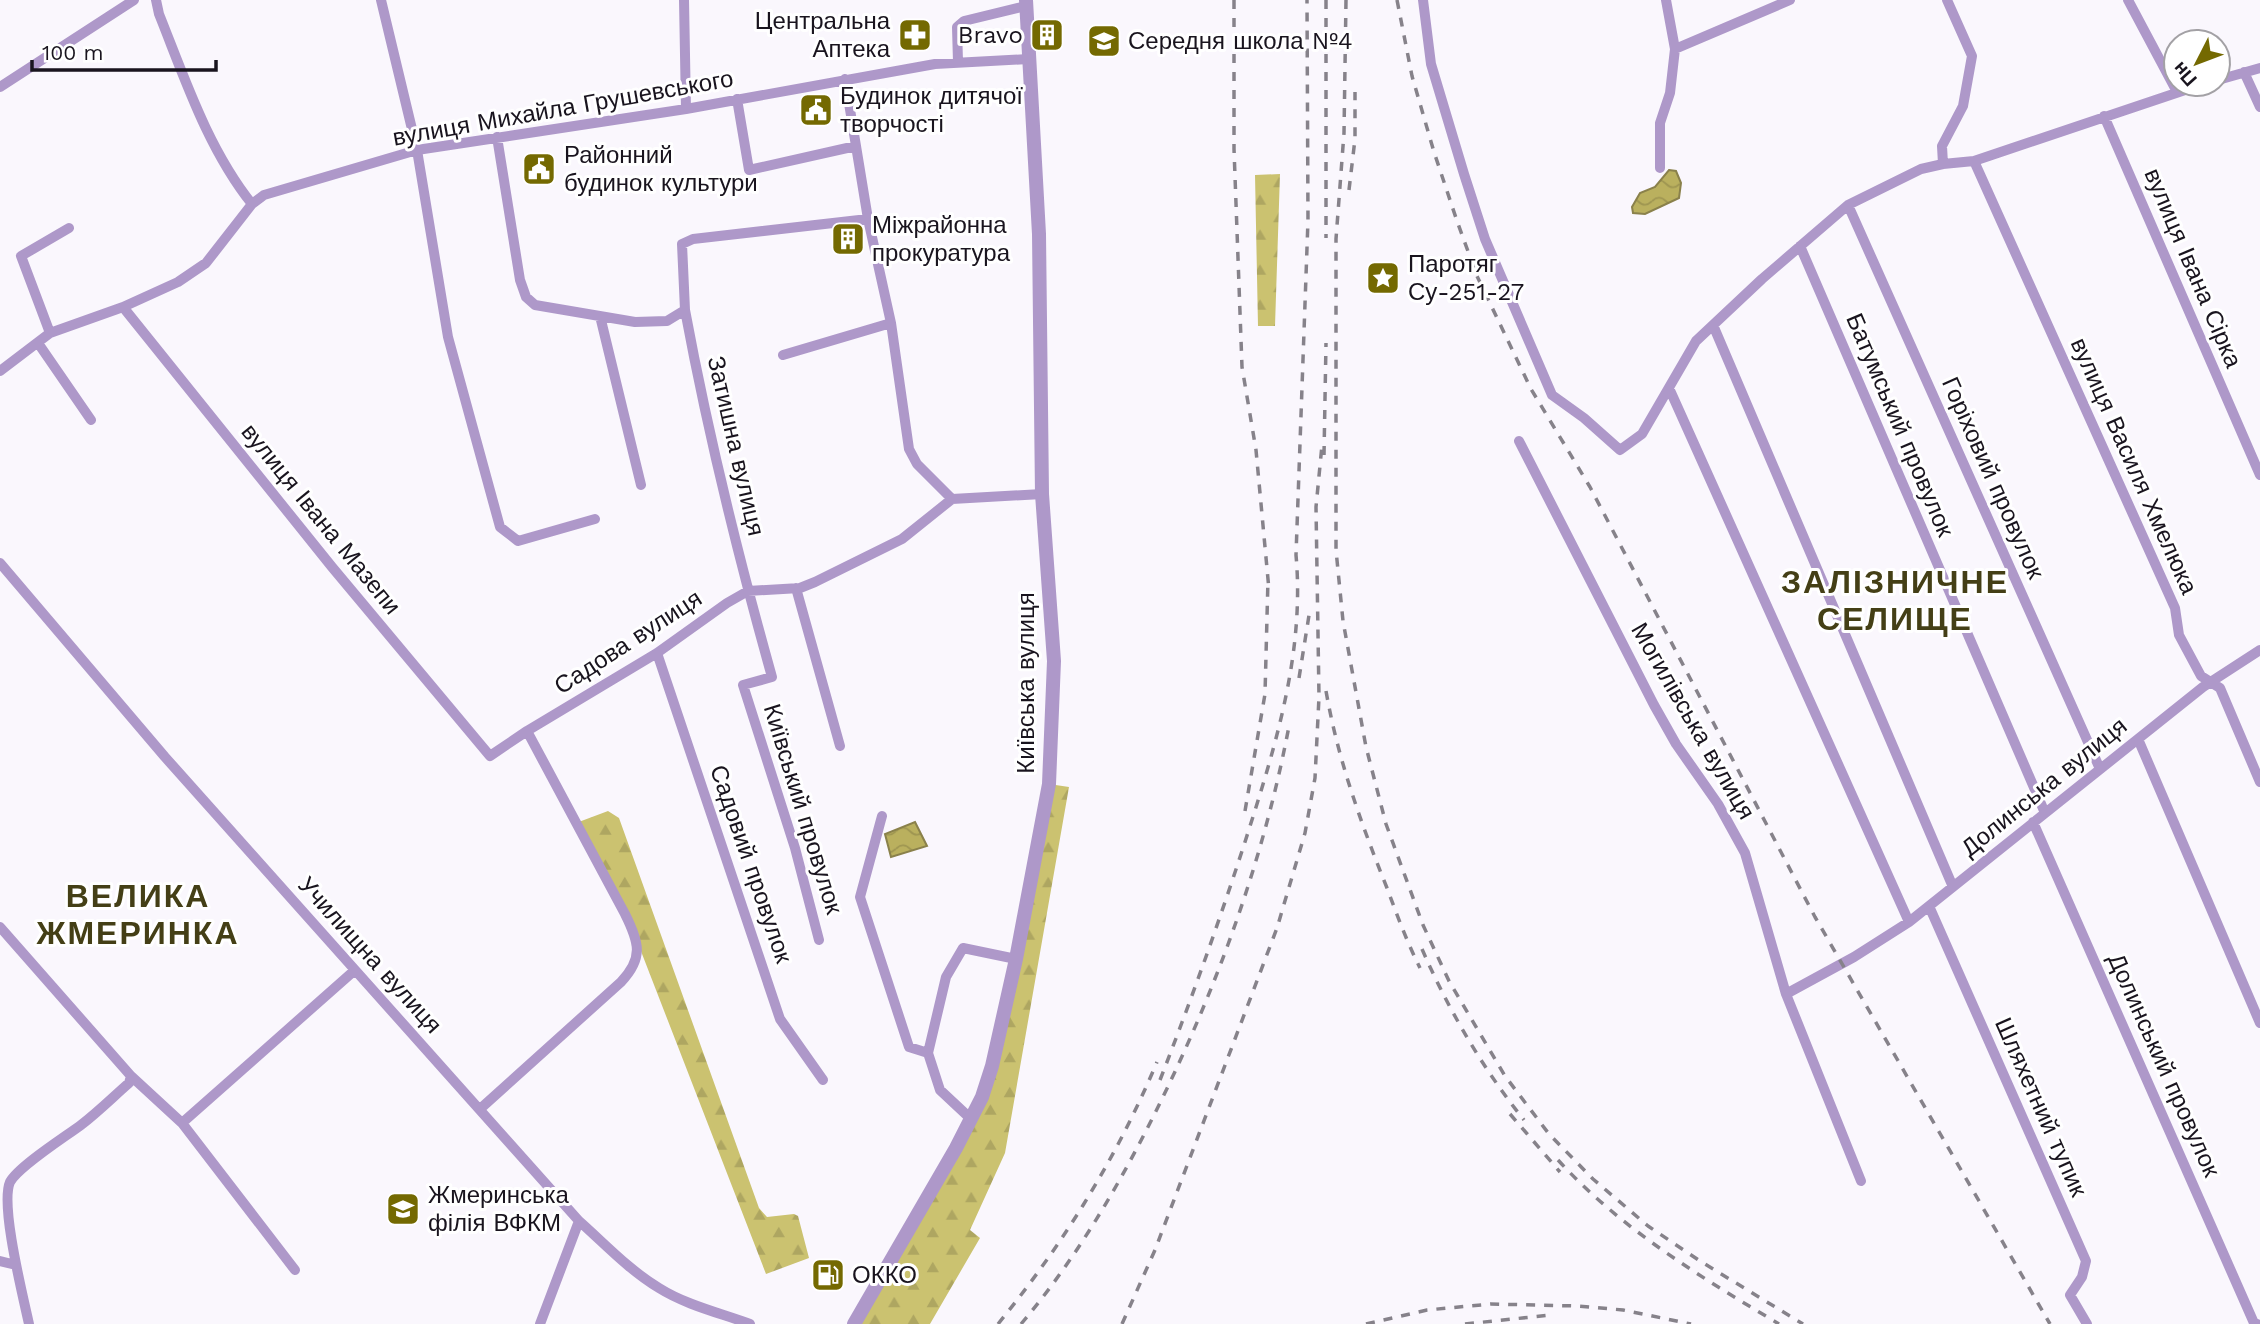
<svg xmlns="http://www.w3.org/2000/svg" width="2260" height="1324" viewBox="0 0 2260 1324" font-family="'Work Sans',sans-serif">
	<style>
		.forest { fill: url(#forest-firs) }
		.water { fill: url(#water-waves); stroke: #8a814b; stroke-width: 2 }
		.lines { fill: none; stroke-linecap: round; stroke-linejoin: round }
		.minor { stroke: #ae98c9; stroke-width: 10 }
		.tertiary { stroke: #ae98c9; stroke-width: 14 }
		.rail { stroke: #86828a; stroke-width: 3.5; stroke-dasharray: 9 9; stroke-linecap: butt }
		.labels { text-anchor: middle; stroke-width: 6; stroke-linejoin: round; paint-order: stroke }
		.poi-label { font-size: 24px; fill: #19141e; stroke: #fff; text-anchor: start }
		.street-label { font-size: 24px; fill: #19141e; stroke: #fff }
		.district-label { font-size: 32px; font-weight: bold; letter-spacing: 2px; fill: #443f16; stroke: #fff }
	</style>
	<defs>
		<pattern id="forest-firs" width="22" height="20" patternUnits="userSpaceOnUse" patternTransform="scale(1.75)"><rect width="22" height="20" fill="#cbc270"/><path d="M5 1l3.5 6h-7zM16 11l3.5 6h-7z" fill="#aea661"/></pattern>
		<pattern id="water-waves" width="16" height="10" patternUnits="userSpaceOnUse" patternTransform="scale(1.75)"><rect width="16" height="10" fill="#bab05e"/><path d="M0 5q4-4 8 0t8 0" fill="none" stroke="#9f9651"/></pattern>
	</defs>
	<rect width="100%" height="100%" fill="#faf7fd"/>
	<path class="forest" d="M1280,174L1275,326H1258L1255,175Z
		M1049,784L1069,787L1005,1153L970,1230L980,1238L930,1324H854L982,1097Z
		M608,811L619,818L759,1208L767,1217L794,1214L798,1216L809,1258L766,1274L632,928L576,823Z"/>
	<path class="water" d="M1669,170L1676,171L1681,183L1679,198L1645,214L1633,213L1632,207L1640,193L1655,187Z
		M915,822L927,846L891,857L885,834Z"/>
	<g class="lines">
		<path class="minor" d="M156,0L159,14C185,79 208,149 252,204
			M381,0L417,150L448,337L500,527L518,541L595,519
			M684,0L686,109
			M1423,0L1431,64L1464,174L1485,239L1552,395L1584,418L1620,450L1642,434L1696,341L1762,279L1848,205L1921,169L1943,164L1974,161L2203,84
			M1666,0L1675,49
			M2128,0L2177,92
			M958,62L957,27L964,21L1026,6
			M2244,72L2260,107
			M845,79L868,219L891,323L909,449L917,464L952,499
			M2218,80L2260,68
			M0,87L134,0
			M737,99L749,170L856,146
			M2104,116L2260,475
			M497,137L520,280L526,297L535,305L635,322L667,321L685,310L682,244L693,239L868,219
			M1974,161L2175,608L2179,635L2201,676L2220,688L2260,782
			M1943,164L1942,146L1963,106L1972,56L1947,0
			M1660,168V123L1670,93L1675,49L1790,0
			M1848,205L2100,769
			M1800,246L2045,813
			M123,307L332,567L490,756L527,731L657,653L727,603L748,591L800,588L815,582L902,539L952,499L1042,494
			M685,310C708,434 738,556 772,677L743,685L795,848L819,940
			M600,316L641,485
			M1713,325L1953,887
			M50,333L21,256L69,228
			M38,343L91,420
			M783,355L891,323
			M0,371L50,333L123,307L178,282L206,263L252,204L264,195L417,150L686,109L935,64L1028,59
			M1669,388L1909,922
			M1519,441L1654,705L1676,744L1718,804L1745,853L1786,994L1861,1181
			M0,563L165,757L579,1221C605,1244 629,1270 659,1288C686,1305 720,1313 750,1324
			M796,588L840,746
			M657,653L780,1019L823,1080
			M2138,739L2260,1023
			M882,816L860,897L909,1047L928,1053
			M2033,822L2254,1323L2257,1324
			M1929,906L2086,1261L2082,1277L2070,1295L2087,1324
			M0,927L131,1076L129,1083C113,1097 98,1112 81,1125C65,1137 19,1166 10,1182C0,1205 23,1296 29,1324
			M1786,994L1854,957L1909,922L2203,687L2260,650
			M131,1076L182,1123L355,970
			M480,1109L621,982C644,958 639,942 625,914L527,731
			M971,1119L940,1090L928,1053L946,977L963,948L1016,959
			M182,1123L295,1270
			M0,1261L16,1265
			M540,1324L579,1221"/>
		<path class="tertiary" d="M854,1324L956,1148L982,1097L992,1066L1016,959L1049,784L1054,661L1042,494L1039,234L1026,0"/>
		<path class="rail" d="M1234,0V149L1242,367L1256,450L1269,590
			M1326,0V238
			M1346,0L1344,133L1336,239V550L1343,621L1366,747L1386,824L1423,925L1449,981L1505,1076L1549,1134L1593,1179L1648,1226L1700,1261L1803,1324
			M1397,0L1412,76L1434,152L1457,221L1477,276L1531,389L1590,487L1815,917L2050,1324
			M1349,190L1355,139V92
			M1324,455L1326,343
			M1299,678L1310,609
			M1326,691C1338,760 1361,823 1387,888C1397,915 1407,942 1420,968
			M1245,811L1265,694L1268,579
			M1422,949C1448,1009 1483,1069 1524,1120
			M1160,1080C1190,1003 1218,925 1244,845C1274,751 1305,655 1296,555L1308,220L1307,0
			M1510,1114L1560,1172
			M1558,1160C1621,1229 1699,1276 1779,1324
			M998,1324C1064,1243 1116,1159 1157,1062
			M1021,1324C1077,1258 1121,1182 1159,1105C1218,985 1264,858 1289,726
			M1122,1324L1155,1250L1277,928L1305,833L1315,778L1319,697L1316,507L1322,445
			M1366,1324L1427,1310L1491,1304L1578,1306L1623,1310L1691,1324
			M1465,1324L1551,1315"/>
	</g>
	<defs>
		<symbol id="pharmacy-square" viewBox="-11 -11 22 22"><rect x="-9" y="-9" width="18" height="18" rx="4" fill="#746901" stroke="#fff"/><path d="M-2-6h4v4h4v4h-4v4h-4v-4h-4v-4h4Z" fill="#fff"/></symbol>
		<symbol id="building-square" viewBox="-11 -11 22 22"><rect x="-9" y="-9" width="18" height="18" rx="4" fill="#746901" stroke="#fff"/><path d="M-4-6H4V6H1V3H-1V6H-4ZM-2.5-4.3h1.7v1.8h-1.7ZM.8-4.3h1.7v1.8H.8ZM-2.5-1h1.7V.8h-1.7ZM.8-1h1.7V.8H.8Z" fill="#fff"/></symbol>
		<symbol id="school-square" viewBox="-11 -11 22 22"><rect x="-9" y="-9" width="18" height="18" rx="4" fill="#746901" stroke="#fff"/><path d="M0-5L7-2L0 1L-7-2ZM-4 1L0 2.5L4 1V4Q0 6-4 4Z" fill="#fff"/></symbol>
		<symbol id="civic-square" viewBox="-11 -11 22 22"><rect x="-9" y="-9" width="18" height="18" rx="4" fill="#746901" stroke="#fff"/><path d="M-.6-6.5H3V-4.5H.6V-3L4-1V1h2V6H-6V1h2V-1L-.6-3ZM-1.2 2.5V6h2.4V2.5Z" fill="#fff"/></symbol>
		<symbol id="sight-square" viewBox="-11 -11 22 22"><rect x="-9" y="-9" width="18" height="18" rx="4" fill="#746901" stroke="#fff"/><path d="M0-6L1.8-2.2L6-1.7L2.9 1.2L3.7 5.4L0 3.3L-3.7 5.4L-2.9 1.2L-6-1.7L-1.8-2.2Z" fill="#fff"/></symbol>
		<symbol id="university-square" viewBox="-11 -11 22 22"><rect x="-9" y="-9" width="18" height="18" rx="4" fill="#746901" stroke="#fff"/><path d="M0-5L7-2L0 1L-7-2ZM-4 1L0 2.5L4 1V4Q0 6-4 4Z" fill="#fff"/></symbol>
		<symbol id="fuel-square" viewBox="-11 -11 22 22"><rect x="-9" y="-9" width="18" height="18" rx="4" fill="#746901" stroke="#fff"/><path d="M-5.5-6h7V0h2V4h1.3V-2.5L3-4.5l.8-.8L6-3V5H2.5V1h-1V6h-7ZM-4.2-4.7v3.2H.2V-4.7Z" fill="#fff"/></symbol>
	</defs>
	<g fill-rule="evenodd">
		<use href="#pharmacy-square" x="896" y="16" width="38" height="38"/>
		<use href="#building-square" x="1028" y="16" width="38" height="38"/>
		<use href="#school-square" x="1085" y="22" width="38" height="38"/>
		<use href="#civic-square" x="797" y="91" width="38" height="38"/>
		<use href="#civic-square" x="520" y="150" width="38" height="38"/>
		<use href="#building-square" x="829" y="220" width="38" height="38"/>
		<use href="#sight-square" x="1364" y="259" width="38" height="38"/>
		<use href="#university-square" x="384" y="1190" width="38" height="38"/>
		<use href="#fuel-square" x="809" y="1256" width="38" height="38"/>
	</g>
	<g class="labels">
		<g class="poi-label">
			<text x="890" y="29" text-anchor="end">Центральна<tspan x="890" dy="28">Аптека</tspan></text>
			<text x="1023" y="43" text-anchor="end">Bravo</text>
			<text x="1128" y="49">Середня школа №4</text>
			<text x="840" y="104">Будинок дитячої<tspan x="840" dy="28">творчості</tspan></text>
			<text x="564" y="163">Районний<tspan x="564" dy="28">будинок культури</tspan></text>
			<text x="872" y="233">Міжрайонна<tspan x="872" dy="28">прокуратура</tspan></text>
			<text x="1408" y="272">Паротяг<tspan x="1408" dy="28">Су-251-27</tspan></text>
			<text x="428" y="1203">Жмеринська<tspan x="428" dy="28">філія ВФКМ</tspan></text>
			<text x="852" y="1283">ОККО</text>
		</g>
		<g class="street-label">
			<text transform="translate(563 108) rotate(-10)" y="8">вулиця Михайла Грушевського</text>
			<text transform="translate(2193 268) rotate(67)" y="8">вулиця Івана Сірка</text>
			<text transform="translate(1900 425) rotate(67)" y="8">Батумський провулок</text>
			<text transform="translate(736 446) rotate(77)" y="8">Затишна вулиця</text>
			<text transform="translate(2134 466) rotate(66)" y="8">вулиця Василя Хмелюка</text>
			<text transform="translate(1993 478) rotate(66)" y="8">Горіховий провулок</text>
			<text transform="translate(321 519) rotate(51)" y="8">вулиця Івана Мазепи</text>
			<text transform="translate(628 642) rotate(-33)" y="8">Садова вулиця</text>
			<text transform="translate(1026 683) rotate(-90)" y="8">Київська вулиця</text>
			<text transform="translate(1693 721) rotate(60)" y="8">Могилівська вулиця</text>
			<text transform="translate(2044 787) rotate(-39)" y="8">Долинська вулиця</text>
			<text transform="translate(803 809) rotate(73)" y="8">Київський провулок</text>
			<text transform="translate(751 864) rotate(71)" y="8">Садовий провулок</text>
			<text transform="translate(370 955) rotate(48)" y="8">Училищна вулиця</text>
			<text transform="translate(2164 1065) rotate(66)" y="8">Долинський провулок</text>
			<text transform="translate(2041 1107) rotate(66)" y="8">Шляхетний тупик</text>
		</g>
		<g class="district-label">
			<text x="1895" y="593">ЗАЛІЗНИЧНЕ<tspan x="1895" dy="37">СЕЛИЩЕ</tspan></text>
			<text x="138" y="907">ВЕЛИКА<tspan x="138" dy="37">ЖМЕРИНКА</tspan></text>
		</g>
	</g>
	<g transform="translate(2197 63) rotate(228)"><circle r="33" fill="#ffffff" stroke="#a3a1a5" stroke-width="2"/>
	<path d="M0-5L12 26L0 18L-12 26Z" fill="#746901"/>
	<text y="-10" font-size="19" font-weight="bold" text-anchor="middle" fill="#19141e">Пн</text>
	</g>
	<path d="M32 60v10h184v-10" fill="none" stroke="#19141e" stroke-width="3.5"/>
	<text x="42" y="60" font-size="21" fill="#19141e" stroke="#ffffff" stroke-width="5" paint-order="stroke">100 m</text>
</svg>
